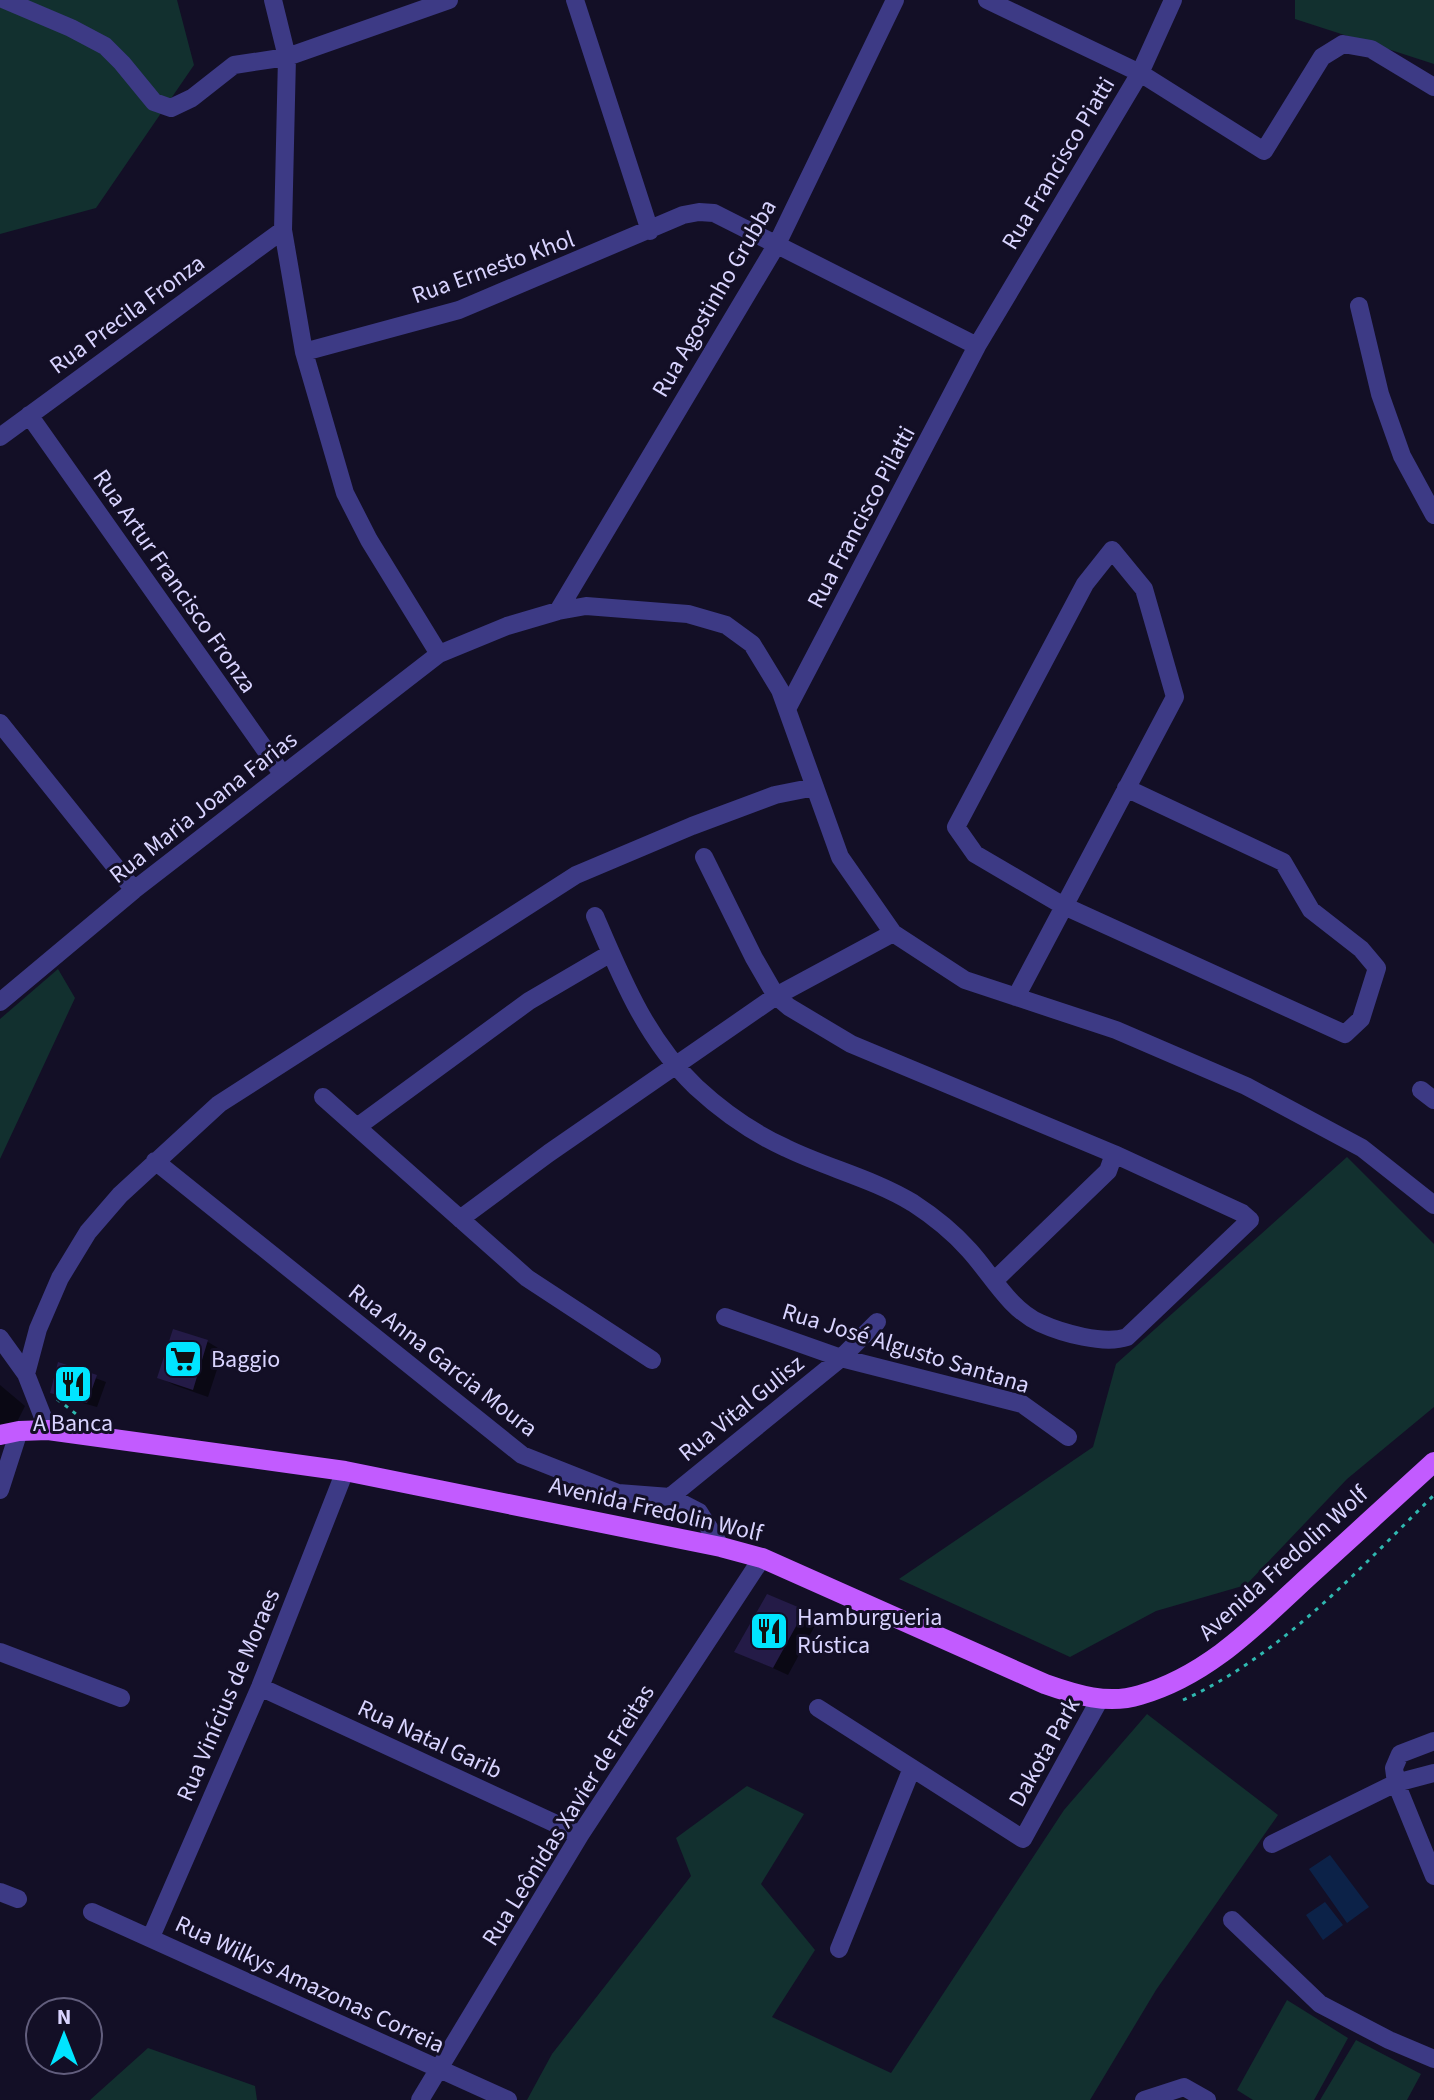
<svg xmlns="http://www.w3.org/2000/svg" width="1434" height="2100" viewBox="0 0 1434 2100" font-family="'Source Sans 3',sans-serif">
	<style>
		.green { fill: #12302f }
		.water { fill: #0c2248 }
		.shadow { fill: #0007 }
		.building { fill: #241b47 }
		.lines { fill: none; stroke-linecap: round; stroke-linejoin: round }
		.path { stroke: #2fb8b0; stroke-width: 3; stroke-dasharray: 4 6; stroke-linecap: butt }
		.minor { stroke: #3d3a85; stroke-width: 18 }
		.major { stroke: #c25bff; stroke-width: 20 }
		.labels { text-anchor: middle; stroke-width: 6; stroke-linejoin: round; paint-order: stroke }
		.street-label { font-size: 24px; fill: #d9d4ff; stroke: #130f26 }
		.poi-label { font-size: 24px; fill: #d9d4ff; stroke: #130f26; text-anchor: start }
	</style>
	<rect width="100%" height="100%" fill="#130f26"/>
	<path class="green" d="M0,0H177L194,65L96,208L0,234Z
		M1295,0H1434V64L1295,19Z
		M58,969L75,998L0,1159V1019Z
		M1347,1157L1434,1244V1407L1347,1479L1246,1585L1156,1611L1070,1657L899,1579L1093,1447L1116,1364Z
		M1147,1714L1278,1815L1156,1990L1090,2100H527L552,2054L691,1876L676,1838L747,1786L804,1814L761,1884L815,1950L772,2017L891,2073L1064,1810Z
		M1287,2000L1348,2038L1314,2100H1253L1237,2090Z
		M1356,2040L1421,2074L1407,2100H1320Z
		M148,2048L255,2086L257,2100H90Z"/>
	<path class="water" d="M1330,1855L1369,1907L1347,1923L1309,1869Z
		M1325,1902L1343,1925L1323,1940L1306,1915Z"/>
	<path class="shadow" d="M174,1331L208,1342L223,1351L208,1397L174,1385L159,1377Z
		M60,1365L106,1382L97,1407L61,1397L52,1392Z
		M0,1385L25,1406L13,1430L0,1432Z
		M804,1612L818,1620L788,1675L736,1651Z"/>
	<path class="building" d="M173,1329L208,1340L193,1390L157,1378Z
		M58,1362L97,1375L87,1403L50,1393Z
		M767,1594L805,1610L773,1668L734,1652Z"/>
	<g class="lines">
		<path class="path" d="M57,1399L76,1414
			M1183,1700C1281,1656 1358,1570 1434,1495"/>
		<path class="minor" d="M5,0L71,28L105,46L122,63L154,102L171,108L192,98L234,65L287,57L449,0
			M273,0L287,57L283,230L304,352L345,493L369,540L439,654
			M575,0L650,231
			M987,0L1140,73L1264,151L1322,57L1343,44L1371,49L1434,87
			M1359,306L1380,394L1402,456L1434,515
			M304,352L459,310L683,215L699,212L714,213L977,346
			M29,415L283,775
			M0,437L283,230
			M558,611L777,244L895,0
			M787,709L977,346L1140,73L1173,0
			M0,723L134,890
			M595,916C622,979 646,1039 696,1087C723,1112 753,1133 786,1148C827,1168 874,1179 913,1203C933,1216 953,1232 969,1250C991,1274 1009,1309 1040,1323C1062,1333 1104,1345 1127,1337L1250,1220L1242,1213L1114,1154L851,1044L789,1007L776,996L754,958L704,857
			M1016,997L1175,697L1144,589L1112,550L1085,584L956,827L975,854L1062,905L1345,1034L1361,1019L1377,968L1361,949L1311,910L1283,862L1126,788
			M0,1002L134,890L439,654L507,626L558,611L586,606L688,614L726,625L752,644L780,690L840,857L893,933L965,980L1116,1030L1246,1086L1362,1148L1434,1205
			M1421,1090L1434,1100
			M323,1097L527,1278L652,1360
			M357,1127L529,1001L611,953
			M155,1161L522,1455L618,1493L670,1497L699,1512L721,1547
			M460,1219L549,1153L776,996L893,933
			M994,1281L1108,1171L1114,1154
			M725,1317L841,1358L1022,1404L1068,1437
			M0,1338L26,1374L48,1430
			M26,1374L38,1329L60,1278L88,1232L120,1195L219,1104L576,875L692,826L775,795L815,787
			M0,1490L19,1431
			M670,1497L841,1358L877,1322
			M0,1652L121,1698
			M260,1687L580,1835
			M818,1708L1023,1839L1100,1699
			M1434,1741L1400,1754L1394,1768L1396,1783L1434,1876
			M1272,1844L1396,1783L1434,1773
			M0,1892L18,1899
			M92,1912L508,2100
			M1232,1920L1320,2004L1389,2040L1434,2059
			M151,1937L260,1687L345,1471
			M839,1949L912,1768
			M420,2100L580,1835L762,1558
			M1144,2100L1184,2087L1207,2100"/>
		<path class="major" d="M0,1435L19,1431L48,1430L345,1471L721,1547L762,1558L1045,1684C1076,1695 1108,1705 1140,1695C1209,1675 1257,1624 1308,1577C1350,1539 1392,1500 1434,1462"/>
	</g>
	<defs>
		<symbol id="supermarket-square" viewBox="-11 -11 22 22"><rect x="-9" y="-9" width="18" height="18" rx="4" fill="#00e5ff" stroke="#130f26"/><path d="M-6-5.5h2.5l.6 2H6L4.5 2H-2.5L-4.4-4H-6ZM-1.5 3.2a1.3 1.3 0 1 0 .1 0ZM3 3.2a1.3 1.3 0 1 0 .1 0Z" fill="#111"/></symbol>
		<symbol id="restaurant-square" viewBox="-11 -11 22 22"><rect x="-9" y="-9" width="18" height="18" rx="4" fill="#00e5ff" stroke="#130f26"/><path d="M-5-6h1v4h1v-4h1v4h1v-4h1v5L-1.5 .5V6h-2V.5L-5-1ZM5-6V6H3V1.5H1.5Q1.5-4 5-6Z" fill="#111"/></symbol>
	</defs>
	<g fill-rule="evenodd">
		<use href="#supermarket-square" x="161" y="1337" width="44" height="44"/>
		<use href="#restaurant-square" x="51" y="1362" width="44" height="44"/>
		<use href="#restaurant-square" x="747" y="1609" width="44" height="44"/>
	</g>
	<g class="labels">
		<g class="street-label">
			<text transform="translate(1058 163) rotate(-59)" y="8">Rua Francisco Piatti</text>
			<text transform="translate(493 267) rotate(-20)" y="8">Rua Ernesto Khol</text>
			<text transform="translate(714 298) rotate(-60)" y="8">Rua Agostinho Grubba</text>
			<text transform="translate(127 314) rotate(-36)" y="8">Rua Precila Fronza</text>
			<text transform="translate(861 517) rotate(-62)" y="8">Rua Francisco Pilatti</text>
			<text transform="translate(175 581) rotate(55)" y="8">Rua Artur Francisco Fronza</text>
			<text transform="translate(203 807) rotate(-38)" y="8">Rua Maria Joana Farias</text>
			<text transform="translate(906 1348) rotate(17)" y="8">Rua José Algusto Santana</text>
			<text transform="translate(443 1360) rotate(38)" y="8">Rua Anna Garcia Moura</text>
			<text transform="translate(741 1408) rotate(-39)" y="8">Rua Vital Gulisz</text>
			<text transform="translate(656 1509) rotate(13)" y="8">Avenida Fredolin Wolf</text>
			<text transform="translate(1283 1563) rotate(-42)" y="8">Avenida Fredolin Wolf</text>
			<text transform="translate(228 1695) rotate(-67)" y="8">Rua Vinícius de Moraes</text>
			<text transform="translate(430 1739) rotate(25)" y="8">Rua Natal Garib</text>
			<text transform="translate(1044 1752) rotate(-61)" y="8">Dakota Park</text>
			<text transform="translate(568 1815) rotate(-58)" y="8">Rua Leônidas Xavier de Freitas</text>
			<text transform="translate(310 1984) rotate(25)" y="8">Rua Wilkys Amazonas Correia</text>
		</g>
		<g class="poi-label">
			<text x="211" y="1367">Baggio</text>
			<text x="73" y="1431" text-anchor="middle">A Banca</text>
			<text x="797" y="1625">Hamburgueria<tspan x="797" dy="28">Rústica</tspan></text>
		</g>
	</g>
	<g transform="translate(64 2036)"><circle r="38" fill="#130f26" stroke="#625e7d" stroke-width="2"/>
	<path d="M0-6L14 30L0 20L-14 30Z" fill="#00e5ff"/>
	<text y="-12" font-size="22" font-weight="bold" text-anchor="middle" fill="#d9d4ff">N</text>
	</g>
</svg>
